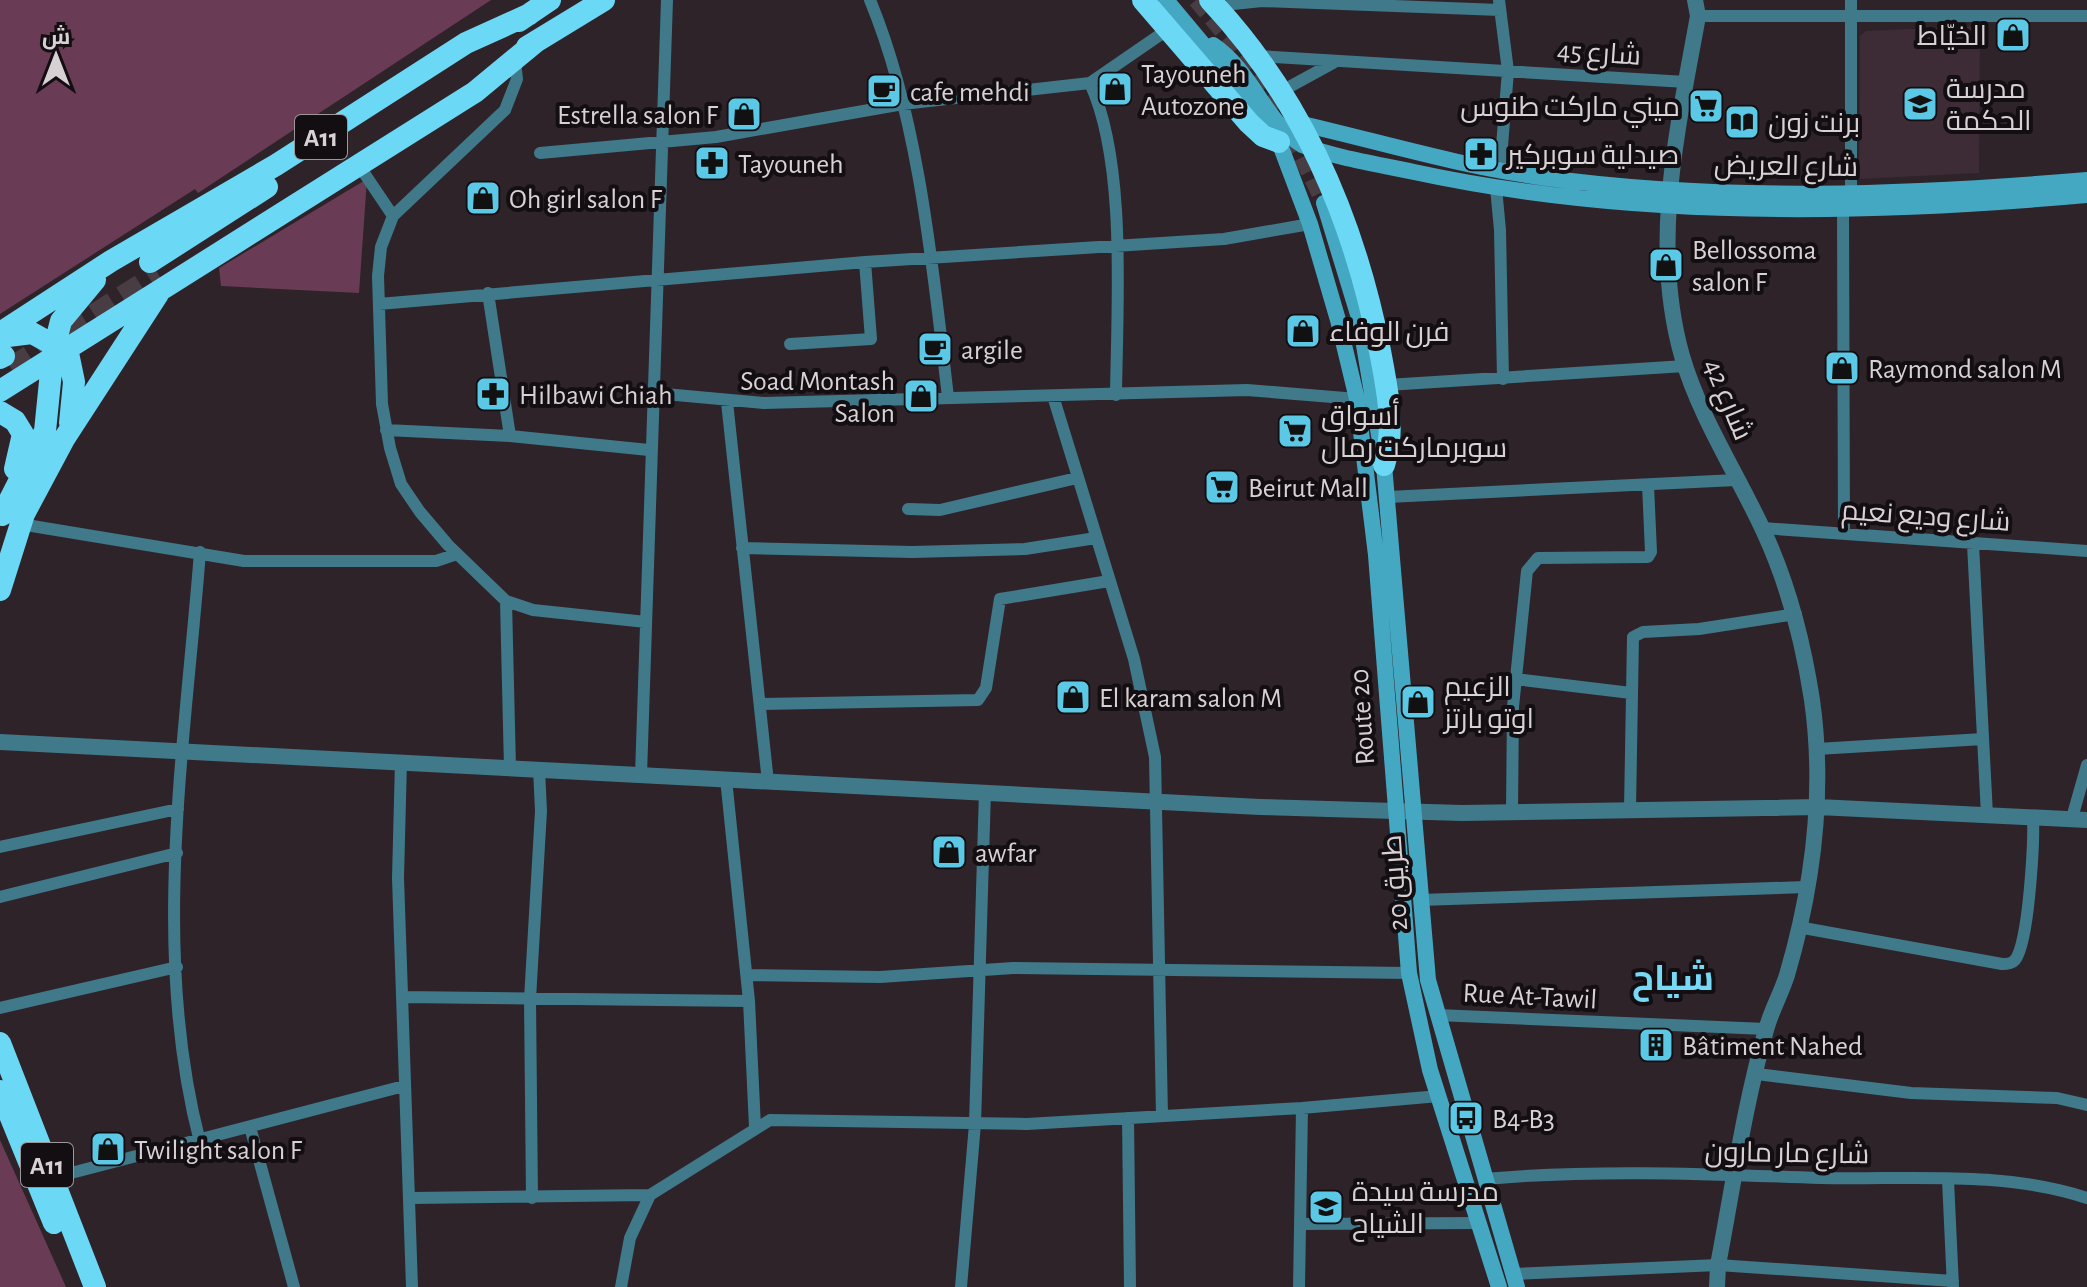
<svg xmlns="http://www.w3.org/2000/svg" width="2087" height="1287" viewBox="0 0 2087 1287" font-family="'Alegreya Sans',Cairo,sans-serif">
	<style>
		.built { fill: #3d2c35 }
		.green { fill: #6a3b55 }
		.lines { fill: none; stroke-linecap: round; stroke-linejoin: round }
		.secondary-tunnel { stroke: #483d43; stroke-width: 16; stroke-dasharray: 16 8; stroke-linecap: butt }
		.trunk-tunnel { stroke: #483d43; stroke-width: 22; stroke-dasharray: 22 11; stroke-linecap: butt }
		.minor { stroke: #40798a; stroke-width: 12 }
		.tertiary { stroke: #40798a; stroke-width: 16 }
		.secondary { stroke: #45a8c3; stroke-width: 16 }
		.trunk { stroke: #6bd8f6; stroke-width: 22 }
		.labels { text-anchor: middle; stroke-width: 8; stroke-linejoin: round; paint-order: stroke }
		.shield { fill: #130e11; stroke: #9d969a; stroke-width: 2 }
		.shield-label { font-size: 26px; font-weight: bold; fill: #d8d1d4 }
		.poi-label { font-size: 28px; fill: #d8d1d4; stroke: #130e11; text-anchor: start }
		.street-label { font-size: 28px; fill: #d8d1d4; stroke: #130e11 }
		.district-label { font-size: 36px; font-weight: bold; fill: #77d9f5; stroke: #130e11 }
	</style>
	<rect width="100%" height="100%" fill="#2e2329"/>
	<path class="built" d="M1980,26L1979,173L1859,179L1860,36L1866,31Z"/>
	<path class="green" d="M0,0H491L198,193L195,189L0,314Z
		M367,179L359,293L221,286L219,268Z
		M0,1140L66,1287H0Z"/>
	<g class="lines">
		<path class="secondary-tunnel" d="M1196,0L1232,43L1280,116
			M1291,136L1324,203"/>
		<path class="trunk-tunnel" d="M11,368L158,274"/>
		<path class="minor" d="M870,0C919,118 933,270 948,397
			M1499,0L1508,71L1500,171
			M1219,10L1233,4L1262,1L1500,10
			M1698,16H2087
			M1258,56L1686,82
			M515,62L517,79L505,110L393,216L381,247L378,276L382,404L390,448L401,484L420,512L448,545L506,601L533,610L646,622
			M1090,83C1127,163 1117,306 1116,395
			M1280,92L1333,63
			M540,153L716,137L903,104L1090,83L1167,30
			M358,164L393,216
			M1496,188L1500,230L1503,379
			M1851,193V0
			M1843,207L1844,534
			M488,293L510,436
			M379,304L865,262L1224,239L1310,224
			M790,344L871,339L865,262
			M1387,385L1685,366
			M654,393L764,403L1247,390L1357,399
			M1053,396L1134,659L1155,757L1162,1116
			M727,402L768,782
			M386,430L510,436L649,450
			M1388,497L1736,480
			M908,509L940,510L1077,478
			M20,524L244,561H436L457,554
			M1762,528L2087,551
			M1973,544L1987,815
			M742,548L912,552L1025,549L1096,538
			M200,552C185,745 150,951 200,1142
			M506,601L510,768
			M1515,679L1631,693
			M760,704L978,700L986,688L1000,599L1109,581
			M1817,749L1983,739
			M401,761L398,878L412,1287
			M641,775L667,0
			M726,779L749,1001L755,1127
			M1630,809L1633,637L1643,632L1699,629L1796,614
			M1512,812L1513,707L1527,571L1538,558L1648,557L1651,552L1648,485
			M2072,818L2087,765
			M0,847L178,809
			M0,897L177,853
			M1420,900L1806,887
			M1798,927L2002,964C2006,964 2011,964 2014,961C2029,948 2034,840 2033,817
			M747,975L880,977L1013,968L1409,973
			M403,997L749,1001
			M0,1008L177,967
			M1437,1015L1766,1029
			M1757,1074L1911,1093L2057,1098L2087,1105
			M1128,1118L1130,1287
			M250,1127L294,1287
			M52,1178L404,1086
			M1484,1179C1595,1169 1709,1174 1820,1178C1907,1180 2003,1170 2087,1198
			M1948,1180L1953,1287
			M411,1198L650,1195
			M532,1198L530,999L541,811L539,769
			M1301,1224L1478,1223
			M1513,1274L1718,1265L1953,1281
			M621,1287L630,1238L650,1195L770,1120L1027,1124L1302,1108L1439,1096
			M961,1287L975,1124L985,791
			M1299,1287L1302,1108"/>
		<path class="tertiary" d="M1695,0L1698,16C1678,128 1650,243 1682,356C1700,418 1737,473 1764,532C1789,586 1803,641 1812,700C1825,792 1813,886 1787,975C1781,994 1771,1011 1766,1030C1744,1106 1733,1187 1718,1265L1717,1287
			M0,742L1260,807L1462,813L1818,807L2087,820"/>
		<path class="secondary" d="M1166,0L1252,103L1279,142L1310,224L1338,320L1357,399L1376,555L1409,973L1430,1070L1499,1287
			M1213,45C1252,71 1265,122 1302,145C1337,158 1377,164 1414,172C1632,219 1865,215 2087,195
			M1298,123C1381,142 1462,167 1547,178C1725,202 1909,195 2087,180
			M1324,203L1360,321L1384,465L1428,980L1517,1287"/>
		<path class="trunk" d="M1143,0L1249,123L1263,136L1279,142
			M1210,0C1303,99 1354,219 1380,351C1387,389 1396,427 1384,465
			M519,21L550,0
			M527,47L604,0
			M150,262L267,187
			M0,333L111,261L276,165L466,43L530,14
			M0,337L32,333L68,353L74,382L70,423
			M0,358L4,356
			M0,391L475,92L538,40
			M0,412L15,421L23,434L15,469
			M2,515L45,431L53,352L61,321L95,280
			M0,590L24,514L64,439L158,294
			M0,1043L95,1287
			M0,1091L54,1223"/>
	</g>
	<defs>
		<symbol id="shop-square" viewBox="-11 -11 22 22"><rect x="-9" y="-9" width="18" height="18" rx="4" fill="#5bc8e6" stroke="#130e11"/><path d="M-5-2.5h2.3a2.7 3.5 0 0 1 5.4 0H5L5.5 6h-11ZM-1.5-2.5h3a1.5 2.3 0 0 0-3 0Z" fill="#111"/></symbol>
		<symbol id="cafe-square" viewBox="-11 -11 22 22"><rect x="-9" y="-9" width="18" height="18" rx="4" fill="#5bc8e6" stroke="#130e11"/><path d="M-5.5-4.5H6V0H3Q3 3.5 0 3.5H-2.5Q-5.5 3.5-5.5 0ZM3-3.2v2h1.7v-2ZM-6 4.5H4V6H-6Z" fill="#111"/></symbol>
		<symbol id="school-square" viewBox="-11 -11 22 22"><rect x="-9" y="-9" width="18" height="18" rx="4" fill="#5bc8e6" stroke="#130e11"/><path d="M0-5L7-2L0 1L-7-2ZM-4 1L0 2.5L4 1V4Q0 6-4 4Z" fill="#111"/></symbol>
		<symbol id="supermarket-square" viewBox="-11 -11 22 22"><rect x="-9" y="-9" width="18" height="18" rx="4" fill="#5bc8e6" stroke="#130e11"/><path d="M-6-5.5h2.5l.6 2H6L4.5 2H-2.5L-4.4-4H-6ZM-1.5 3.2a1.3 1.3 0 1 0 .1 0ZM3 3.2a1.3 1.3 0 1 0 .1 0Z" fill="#111"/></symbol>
		<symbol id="library-square" viewBox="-11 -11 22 22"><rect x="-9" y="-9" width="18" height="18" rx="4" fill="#5bc8e6" stroke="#130e11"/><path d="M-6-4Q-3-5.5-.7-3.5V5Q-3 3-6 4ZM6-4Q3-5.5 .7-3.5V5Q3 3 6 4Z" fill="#111"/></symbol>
		<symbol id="pharmacy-square" viewBox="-11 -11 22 22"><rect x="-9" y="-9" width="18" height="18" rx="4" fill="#5bc8e6" stroke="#130e11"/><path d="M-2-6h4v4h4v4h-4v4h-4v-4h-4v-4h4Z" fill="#111"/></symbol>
		<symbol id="building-square" viewBox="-11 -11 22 22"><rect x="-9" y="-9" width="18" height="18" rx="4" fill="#5bc8e6" stroke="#130e11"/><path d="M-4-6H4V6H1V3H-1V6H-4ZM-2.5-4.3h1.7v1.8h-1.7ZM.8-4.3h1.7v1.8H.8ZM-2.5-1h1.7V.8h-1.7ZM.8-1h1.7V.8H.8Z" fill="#111"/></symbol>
		<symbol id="bus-square" viewBox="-11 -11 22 22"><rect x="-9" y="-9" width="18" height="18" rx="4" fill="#5bc8e6" stroke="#130e11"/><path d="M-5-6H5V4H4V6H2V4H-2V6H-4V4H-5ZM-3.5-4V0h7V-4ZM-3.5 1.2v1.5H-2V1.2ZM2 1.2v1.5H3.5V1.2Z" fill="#111"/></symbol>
	</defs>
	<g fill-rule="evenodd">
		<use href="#shop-square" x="1993" y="15" width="40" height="40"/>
		<use href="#shop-square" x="1095" y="69" width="40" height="40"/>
		<use href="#cafe-square" x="864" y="71" width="40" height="40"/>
		<use href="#school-square" x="1900" y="84" width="40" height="40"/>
		<use href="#supermarket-square" x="1686" y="86" width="40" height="40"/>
		<use href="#shop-square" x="724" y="94" width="40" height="40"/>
		<use href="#library-square" x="1722" y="102" width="40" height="40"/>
		<use href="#pharmacy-square" x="1461" y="134" width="40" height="40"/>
		<use href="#pharmacy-square" x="692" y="143" width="40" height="40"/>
		<use href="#shop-square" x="463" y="178" width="40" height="40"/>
		<use href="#shop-square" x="1646" y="245" width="40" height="40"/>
		<use href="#shop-square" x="1283" y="311" width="40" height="40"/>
		<use href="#cafe-square" x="915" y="329" width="40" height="40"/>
		<use href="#shop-square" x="1822" y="348" width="40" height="40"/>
		<use href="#pharmacy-square" x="473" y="374" width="40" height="40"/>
		<use href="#shop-square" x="901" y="376" width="40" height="40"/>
		<use href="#supermarket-square" x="1275" y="411" width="40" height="40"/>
		<use href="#supermarket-square" x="1202" y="467" width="40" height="40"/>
		<use href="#shop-square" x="1053" y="677" width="40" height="40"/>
		<use href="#shop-square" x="1398" y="682" width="40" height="40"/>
		<use href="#shop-square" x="929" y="832" width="40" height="40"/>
		<use href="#building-square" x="1636" y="1025" width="40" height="40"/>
		<use href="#bus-square" x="1446" y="1098" width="40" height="40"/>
		<use href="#shop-square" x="88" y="1129" width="40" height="40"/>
		<use href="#school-square" x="1306" y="1187" width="40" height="40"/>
	</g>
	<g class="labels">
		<g class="shield">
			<rect x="295" y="115" width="52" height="44" rx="6"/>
			<rect x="21" y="1143" width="52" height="44" rx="6"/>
		</g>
		<g class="shield-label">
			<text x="321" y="146">A11</text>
			<text x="47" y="1174">A11</text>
		</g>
		<g class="poi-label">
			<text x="1987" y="45" text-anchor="end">الخيّاط</text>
			<text x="1141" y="83">Tayouneh<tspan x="1141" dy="32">Autozone</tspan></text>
			<text x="1946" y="98">مدرسة<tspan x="1946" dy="32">الحكمة</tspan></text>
			<text x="910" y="101">cafe mehdi</text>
			<text x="1680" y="116" text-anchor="end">ميني ماركت طنوس</text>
			<text x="718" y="124" text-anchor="end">Estrella salon F</text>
			<text x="1768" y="132">برنت زون</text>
			<text x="1507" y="164">صيدلية سوبركير</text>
			<text x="738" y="173">Tayouneh</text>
			<text x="509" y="208">Oh girl salon F</text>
			<text x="1692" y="259">Bellossoma<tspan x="1692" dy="32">salon F</tspan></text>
			<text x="1329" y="341">فرن الوفاء</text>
			<text x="961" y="359">argile</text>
			<text x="1868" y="378">Raymond salon M</text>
			<text x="895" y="390" text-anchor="end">Soad Montash<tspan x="895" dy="32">Salon</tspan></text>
			<text x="519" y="404">Hilbawi Chiah</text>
			<text x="1321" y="425">أسواق<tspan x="1321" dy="32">سوبرماركت رمال</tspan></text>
			<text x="1248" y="497">Beirut Mall</text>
			<text x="1444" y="696">الزعيم<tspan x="1444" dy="32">اوتو بارتز</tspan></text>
			<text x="1099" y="707">El karam salon M</text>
			<text x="975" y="862">awfar</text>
			<text x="1682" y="1055">Bâtiment Nahed</text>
			<text x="1492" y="1128">B4-B3</text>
			<text x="134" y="1159">Twilight salon F</text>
			<text x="1352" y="1201">مدرسة سيدة<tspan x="1352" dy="32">الشياح</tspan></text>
		</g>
		<g class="street-label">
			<text transform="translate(1599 52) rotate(4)" y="10">شارع 45</text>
			<text transform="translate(1786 165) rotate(1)" y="10">شارع العريض</text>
			<text transform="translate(1729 399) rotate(67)" y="10">شارع 42</text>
			<text transform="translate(1926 515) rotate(4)" y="10">شارع وديع نعيم</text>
			<text transform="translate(1361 717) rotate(-94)" y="10">Route 20</text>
			<text transform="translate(1394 883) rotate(-94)" y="10">طريق 20</text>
			<text transform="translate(1530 995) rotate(3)" y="10">Rue At-Tawil</text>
			<text transform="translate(1787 1152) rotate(1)" y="10">شارع مار مارون</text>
		</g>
		<g class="district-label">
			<text x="1673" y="990">شياح</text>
		</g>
	</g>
	<g transform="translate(56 56)" stroke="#130e11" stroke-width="6" paint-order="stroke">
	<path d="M0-6L14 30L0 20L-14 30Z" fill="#d8d1d4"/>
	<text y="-12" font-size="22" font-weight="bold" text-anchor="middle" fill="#d8d1d4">ش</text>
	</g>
</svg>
